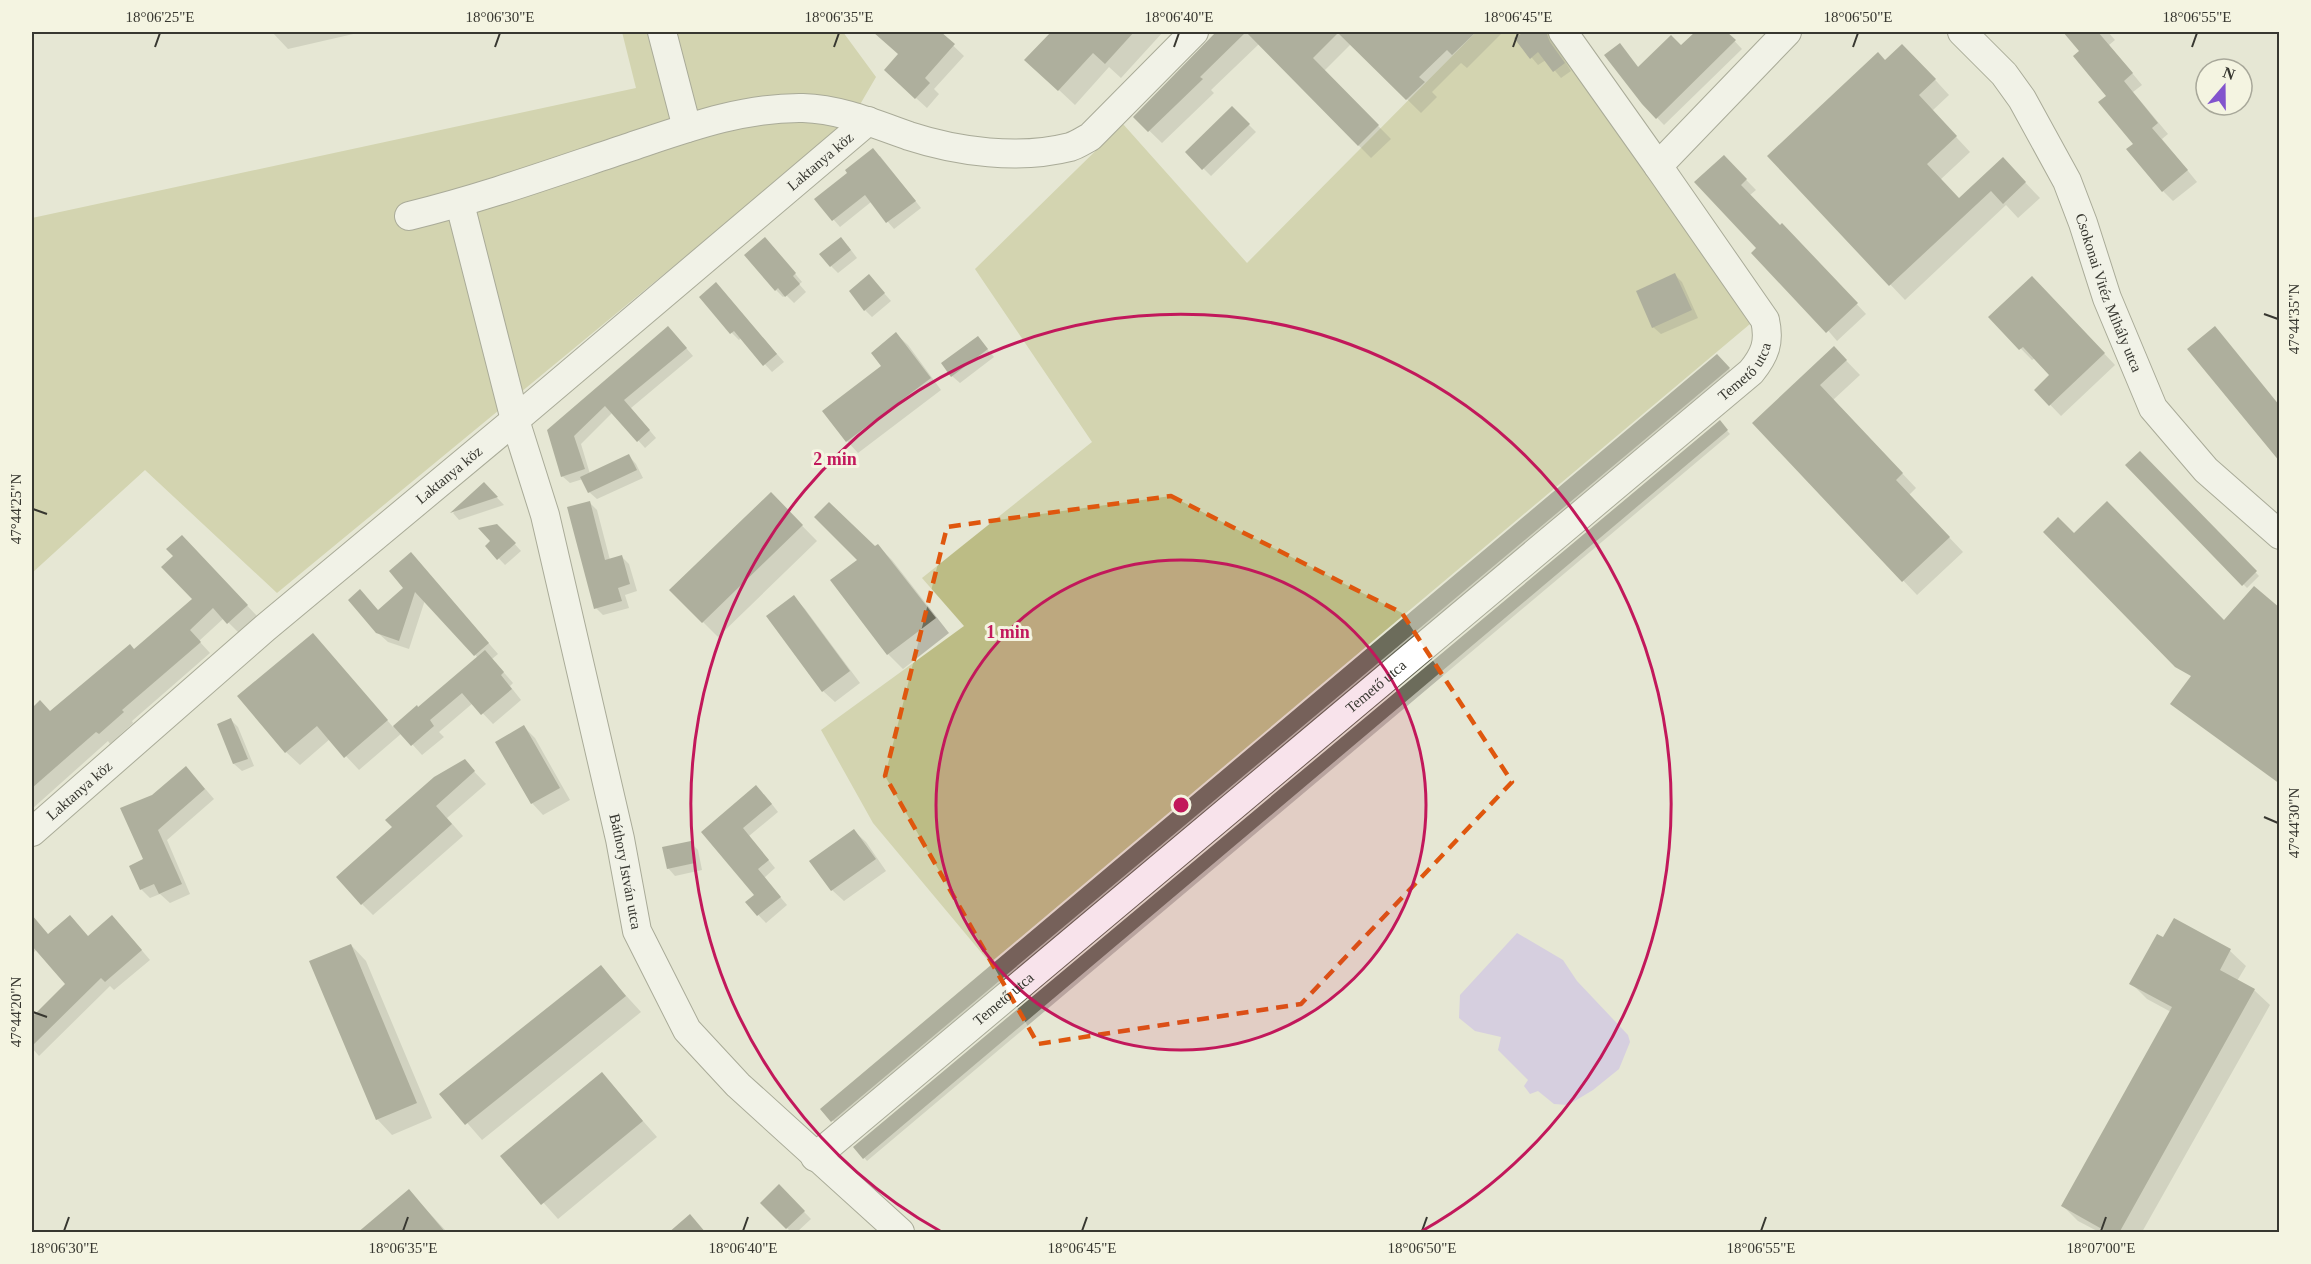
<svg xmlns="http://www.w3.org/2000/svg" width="2311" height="1264" viewBox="0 0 2311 1264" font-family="Georgia,serif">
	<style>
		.green { fill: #bcbc85 }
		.water { fill: #c3b1ee }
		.shadow { fill: #0003 }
		.building { fill: #6c6c5b }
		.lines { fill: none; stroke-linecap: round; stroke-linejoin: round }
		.minor-casing { stroke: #616251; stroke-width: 30 }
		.minor { stroke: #fff; stroke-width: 28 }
		.marked { fill: none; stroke: #df570e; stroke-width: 4.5; stroke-dasharray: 12 8; stroke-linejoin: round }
		.ticks { fill: none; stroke: #373730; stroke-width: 2 }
		.ring { fill: none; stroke: #c2185b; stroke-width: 3 }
		.labels { text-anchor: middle; stroke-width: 6; stroke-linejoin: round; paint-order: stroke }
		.street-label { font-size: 15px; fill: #373730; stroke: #f4f4e1 }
		.centre { fill: #c2185b; stroke: #f4f4e1; stroke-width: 3 }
		.ring-label { font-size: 18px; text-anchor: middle; font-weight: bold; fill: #c2185b; stroke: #f4f4e1; stroke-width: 6; stroke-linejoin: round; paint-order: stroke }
		.neatline { fill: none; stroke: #373730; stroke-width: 2 }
		.ticks-label { font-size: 15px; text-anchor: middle; fill: #373730 }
	</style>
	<rect width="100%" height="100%" fill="#e6e7d4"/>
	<path class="green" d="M622,32H843L876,77L851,120L277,593L145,470L32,573V218L636,88Z
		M1476,32H1552L1750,324L990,963L873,823L821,730L964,626L922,578L1092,442L975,269L1123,124L1247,263Z"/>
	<path class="water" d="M1517,933L1563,960L1577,981L1628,1035L1630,1042L1619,1069L1593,1090L1568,1105L1554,1104L1538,1091L1530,1094L1524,1086L1528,1080L1498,1050L1501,1037L1475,1031L1459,1018L1460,995Z"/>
	<path class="shadow" d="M272,32H362L288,49Z
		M875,32H939L964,56L934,89L939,94L927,108L896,80L900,55Z
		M1053,32H1163L1121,78L1109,67L1075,105L1027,60Z
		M1220,32H1339L1351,44L1324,71L1391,139L1371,158L1259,44L1211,90L1214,93L1162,143L1135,117Z
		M1375,32H1503L1467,68L1461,63L1432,92L1437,97L1421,113L1357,50Z
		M1526,32H1547L1571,71L1561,78L1546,60L1538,65L1516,39Z
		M1697,32H1726L1742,49L1664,125L1643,103L1620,45L1639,68L1681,47Z
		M2065,32H2108L2115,40L2109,45L2142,85L2133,92L2168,134L2162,139L2197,182L2173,201L2163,191L2081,51Z
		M1917,60L1949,95L1932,111L1970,152L1940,180L1959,200L2017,174L2040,198L2018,218L2006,205L1905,300L1769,156L1886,62Z
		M1232,108L1256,132L1211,176L1187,152Z
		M880,156L921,208L894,229L871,202L840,227L816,199Z
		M1724,157L1756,190L1750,195L1780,227L1792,235L1866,314L1837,341L1758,248Z
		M772,246L802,282L799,284L806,292L794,303L786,295L783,297L776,290Z
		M848,246L857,258L838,273L831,266Z
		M1675,275L1682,282L1698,318L1661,334L1653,327Z
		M876,284L891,301L872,317L865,310Z
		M2043,289L2115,365L2061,416L2036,390L2051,375L2035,358L2032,360L1990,317Z
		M723,292L784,362L772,372L741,338L739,340L732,333Z
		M896,334L908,345L941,390L858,453L847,441L883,366Z
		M675,335L693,356L631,408L656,438L645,448L613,412L581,444L590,474L629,456L636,464L643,478L597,499L589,492L583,479L570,483L562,476L549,431Z
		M978,338L994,357L960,383L952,376Z
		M1834,348L1860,375L1833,400L1916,488L1909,495L1963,552L1917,595L1754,423Z
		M1720,359L1732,372L836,1124L823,1109Z
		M1719,422L1730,434L867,1161L855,1147Z
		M2140,453L2259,576L2247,588L2127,465Z
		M484,484L504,505L459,520L453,513Z
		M771,494L817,541L718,637L671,590Z
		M590,503L597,510L610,560L622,557L629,564L637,591L625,595L629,608L603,615L596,608Z
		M504,532L521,551L505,565L487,546Z
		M878,546L892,560L949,633L903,669L888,654L832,581Z
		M192,547L257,616L239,633L224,618L199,641L210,653L132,721L133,723L110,744L108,741L32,809V710L40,702L51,713L134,650L194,599Z
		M420,564L498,654L492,659L513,683L510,686L521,700L493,724L473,703L439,732L444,737L422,755L402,733L359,770L330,739L300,765L286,752L326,649L393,727L417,707L419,709L478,658L425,600L409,649L388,642L377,632L378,611L405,588Z
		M794,597L805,609L860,683L835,702L823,691Z
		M231,720L238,727L254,766L242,771L234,764L219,725Z
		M524,727L535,738L570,800L543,815L532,803Z
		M464,761L486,784L447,818L463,836L373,915L362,904Z
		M195,777L214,799L167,840L190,894L170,903L160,894L150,898L141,889L145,860L122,809Z
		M764,794L778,812L749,836L775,868L764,878L787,905L766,923L747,903L756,895L703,832Z
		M854,831L866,842L886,871L844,901L832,890Z
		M690,842L698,850L702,870L675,876L668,868Z
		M32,916L49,936L89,938L121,926L150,960L114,990L110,986L39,1056L32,1048V1010L36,1015L67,984L37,949L32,954Z
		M2175,920L2230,951L2246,966L2237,981L2254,990L2270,1005L2142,1232H2099L2078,1221L2063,1206L2171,1012L2147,999L2131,983L2163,939Z
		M351,945L366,961L432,1118L392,1135L377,1119Z
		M600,967L641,1012L482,1140L442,1094Z
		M602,1074L657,1137L558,1219L502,1156Z
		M779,1186L811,1219L797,1232H791L762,1203Z
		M409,1191L447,1232H365Z"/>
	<path class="building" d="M873,32H941L955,44L925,78L930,83L915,99L884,70L898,54Z
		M1051,32H1134L1105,64L1093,53L1058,91L1024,60Z
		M1216,32H1476L1452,55L1447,50L1419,77L1425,82L1406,100L1338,33L1313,58L1379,125L1358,146L1246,32L1200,77L1203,79L1148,132L1133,117Z
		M1524,32H1546L1550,42L1565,63L1553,72L1538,52L1530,59L1514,38Z
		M1695,32H1727L1736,40L1656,119L1642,104L1604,55L1620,43L1638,67L1671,35L1681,45Z
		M2063,32H2098L2133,73L2124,81L2158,123L2152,128L2188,170L2162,192L2126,149L2133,144L2098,102L2106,96L2073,56L2079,51Z
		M1902,44L1936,79L1919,95L1957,136L1927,164L1959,198L2003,157L2026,182L2003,204L1991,191L1889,286L1767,156L1878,52L1885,60Z
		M1232,106L1250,124L1202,170L1185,152Z
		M873,148L916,201L886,223L865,195L832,221L814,199L847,173L845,170Z
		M1724,155L1747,179L1741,185L1780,225L1782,223L1858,303L1826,333L1751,253L1756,248L1694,182Z
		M765,237L796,273L793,276L800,284L785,297L778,288L775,291L744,255Z
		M841,237L851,250L830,267L819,254Z
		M1675,273L1692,310L1652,328L1636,291Z
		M869,274L885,293L864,311L849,291Z
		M2032,276L2105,353L2049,406L2034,390L2049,375L2023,347L2019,350L1988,317Z
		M716,282L777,354L763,366L734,331L730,334L699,297Z
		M668,326L687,348L624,400L650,430L637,442L605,406L574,436L585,469L561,477L547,430Z
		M2215,326L2280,406V462L2187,349Z
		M896,332L931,378L846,442L822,411L881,366L871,353Z
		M978,336L988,349L951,377L941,363Z
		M1834,346L1847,360L1820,385L1903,473L1896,480L1950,537L1902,582L1752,423Z
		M1717,354L1730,368L831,1122L820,1109Z
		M1720,420L1728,430L863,1159L853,1147Z
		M2140,451L2257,571L2242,586L2125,465Z
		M629,454L637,470L588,493L580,477Z
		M484,482L498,497L450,513Z
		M771,492L803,525L702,623L669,590Z
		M590,501L605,560L622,555L630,584L618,588L622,601L594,609L567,507Z
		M2107,501L2224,620L2254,586L2280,608V784L2170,704L2191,676L2175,667L2043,532L2058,517L2074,533Z
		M829,502L875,546L878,544L936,618L887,655L830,580L857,560L814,517Z
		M497,524L516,543L497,560L485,546L490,541L478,528Z
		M182,535L248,605L227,624L213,608L190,630L201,642L122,710L124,712L99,734L96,732L32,788V708L40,700L50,711L130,644L134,649L192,599L161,567L173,556L166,549Z
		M411,552L489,643L474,656L415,592L399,641L376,633L348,600L360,589L378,610L403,588L389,571Z
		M794,595L850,671L822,692L766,616Z
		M313,633L388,720L344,758L317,726L285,753L237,696Z
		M485,650L504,672L501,675L512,689L481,715L462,693L430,720L434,726L411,746L393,726L417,705L418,707Z
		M231,718L248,759L233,764L217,724Z
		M524,725L560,788L531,804L495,742Z
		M465,759L475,771L436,806L452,824L361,905L336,877L392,827L385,820L434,777Z
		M186,766L205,789L158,830L182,884L159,894L154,884L140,890L129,866L143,859L120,808L152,795Z
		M756,785L772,804L743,828L769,860L758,869L781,897L757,916L745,902L754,895L701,832Z
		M854,829L876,859L831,891L809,861Z
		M691,841L695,863L667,869L662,847Z
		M32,915L48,934L70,915L88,936L112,915L142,950L105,982L101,978L32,1046V1017L65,984L32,946Z
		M2174,918L2231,949L2220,970L2255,989L2119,1233H2109L2061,1206L2172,1007L2129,984L2157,934L2163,937Z
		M351,944L417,1103L376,1120L309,961Z
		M601,965L626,996L465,1125L439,1094Z
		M602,1072L643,1121L541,1205L500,1156Z
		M779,1184L805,1211L786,1229L760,1203Z
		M409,1189L446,1233H357Z
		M690,1214L706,1233H668Z"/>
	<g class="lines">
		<defs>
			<g id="minor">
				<path d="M662,32L687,128"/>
				<path d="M1563,32L1658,166"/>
				<path id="s1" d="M1962,32L2004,74L2022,99L2067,181L2083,223L2107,298L2153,408L2206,470L2280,535"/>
				<path id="s2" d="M460,204L515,420L545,515L620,839L637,931L687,1030L738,1085L900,1232"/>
				<path d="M409,216C483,198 555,172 627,148C684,129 742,107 803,108C840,109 875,124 909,136C958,152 1019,160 1070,147C1077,145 1084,140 1090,137L1194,32"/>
				<path id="s3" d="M32,832L265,628L515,420L868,121"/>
				<path id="s4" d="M815,1157L1751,372C1765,355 1770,342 1765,320L1658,166L1787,32"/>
			</g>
		</defs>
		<use href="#minor" class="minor-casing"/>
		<use href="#minor" class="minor"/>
	</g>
	<path d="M0 0H2311V1264H0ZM1171,496L1402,613L1512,782L1301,1004L1038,1044L885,776L947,527Z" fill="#e6e7d4" fill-opacity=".55" fill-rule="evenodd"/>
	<path class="marked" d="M1171,496L1402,613L1512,782L1301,1004L1038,1044L885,776L947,527Z"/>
	<path class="ticks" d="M155,47L160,33M495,47L500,33M834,47L839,33M1174,47L1179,33M1513,47L1518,33M1853,47L1858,33M2192,47L2197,33M2264,314L2278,319M33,509L47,514M2264,817L2278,823M33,1012L47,1017M64,1231L69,1217M403,1231L408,1217M743,1231L748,1217M1082,1231L1087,1217M1422,1231L1427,1217M1761,1231L1766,1217M2101,1231L2106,1217"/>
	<circle cx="1181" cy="805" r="245" fill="#c2185b" fill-opacity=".12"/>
	<g class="ring">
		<circle cx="1181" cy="805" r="245"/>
		<path d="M940 1231A490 490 0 1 1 1422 1231"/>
	</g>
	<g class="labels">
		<g class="street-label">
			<text dy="5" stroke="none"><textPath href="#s3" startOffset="1035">Laktanya köz</textPath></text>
			<text dy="5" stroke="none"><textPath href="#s1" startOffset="303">Csokonai Vitéz Mihály utca</textPath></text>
			<text dy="5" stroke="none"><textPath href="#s4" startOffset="1218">Temető utca</textPath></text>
			<text dy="5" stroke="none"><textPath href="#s3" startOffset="549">Laktanya köz</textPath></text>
			<text dy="5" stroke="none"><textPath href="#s4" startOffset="732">Temető utca</textPath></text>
			<text dy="5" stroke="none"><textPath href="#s3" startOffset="63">Laktanya köz</textPath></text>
			<text dy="5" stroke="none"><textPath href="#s2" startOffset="688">Báthory István utca</textPath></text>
			<text dy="5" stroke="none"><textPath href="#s4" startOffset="246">Temető utca</textPath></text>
		</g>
	</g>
	<circle cx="1181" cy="805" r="9" class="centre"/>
	<g class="ring-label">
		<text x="835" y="465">2 min</text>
		<text x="1008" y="638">1 min</text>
	</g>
	<rect width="2311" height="1264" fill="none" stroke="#f4f4e1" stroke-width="66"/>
	<g transform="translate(2224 87) rotate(20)"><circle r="28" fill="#f4f4e1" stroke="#a8a89a" stroke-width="1.5"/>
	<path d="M0-4.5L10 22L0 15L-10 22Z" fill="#8254cd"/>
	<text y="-9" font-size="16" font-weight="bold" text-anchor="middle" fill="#373730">N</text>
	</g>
	<rect x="33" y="33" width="2245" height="1198" class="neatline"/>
	<g class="ticks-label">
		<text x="160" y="22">18°06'25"E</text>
		<text x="500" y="22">18°06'30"E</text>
		<text x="839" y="22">18°06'35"E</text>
		<text x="1179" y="22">18°06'40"E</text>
		<text x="1518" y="22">18°06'45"E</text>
		<text x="1858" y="22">18°06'50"E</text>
		<text x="2197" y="22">18°06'55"E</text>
		<text transform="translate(2294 319) rotate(-90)" y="5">47°44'35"N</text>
		<text transform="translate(16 509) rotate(-90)" y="5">47°44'25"N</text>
		<text transform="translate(2294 823) rotate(-90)" y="5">47°44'30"N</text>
		<text transform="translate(16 1012) rotate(-90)" y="5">47°44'20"N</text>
		<text x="64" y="1253">18°06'30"E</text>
		<text x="403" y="1253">18°06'35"E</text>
		<text x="743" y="1253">18°06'40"E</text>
		<text x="1082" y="1253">18°06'45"E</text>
		<text x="1422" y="1253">18°06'50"E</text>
		<text x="1761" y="1253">18°06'55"E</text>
		<text x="2101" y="1253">18°07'00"E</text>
	</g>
</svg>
